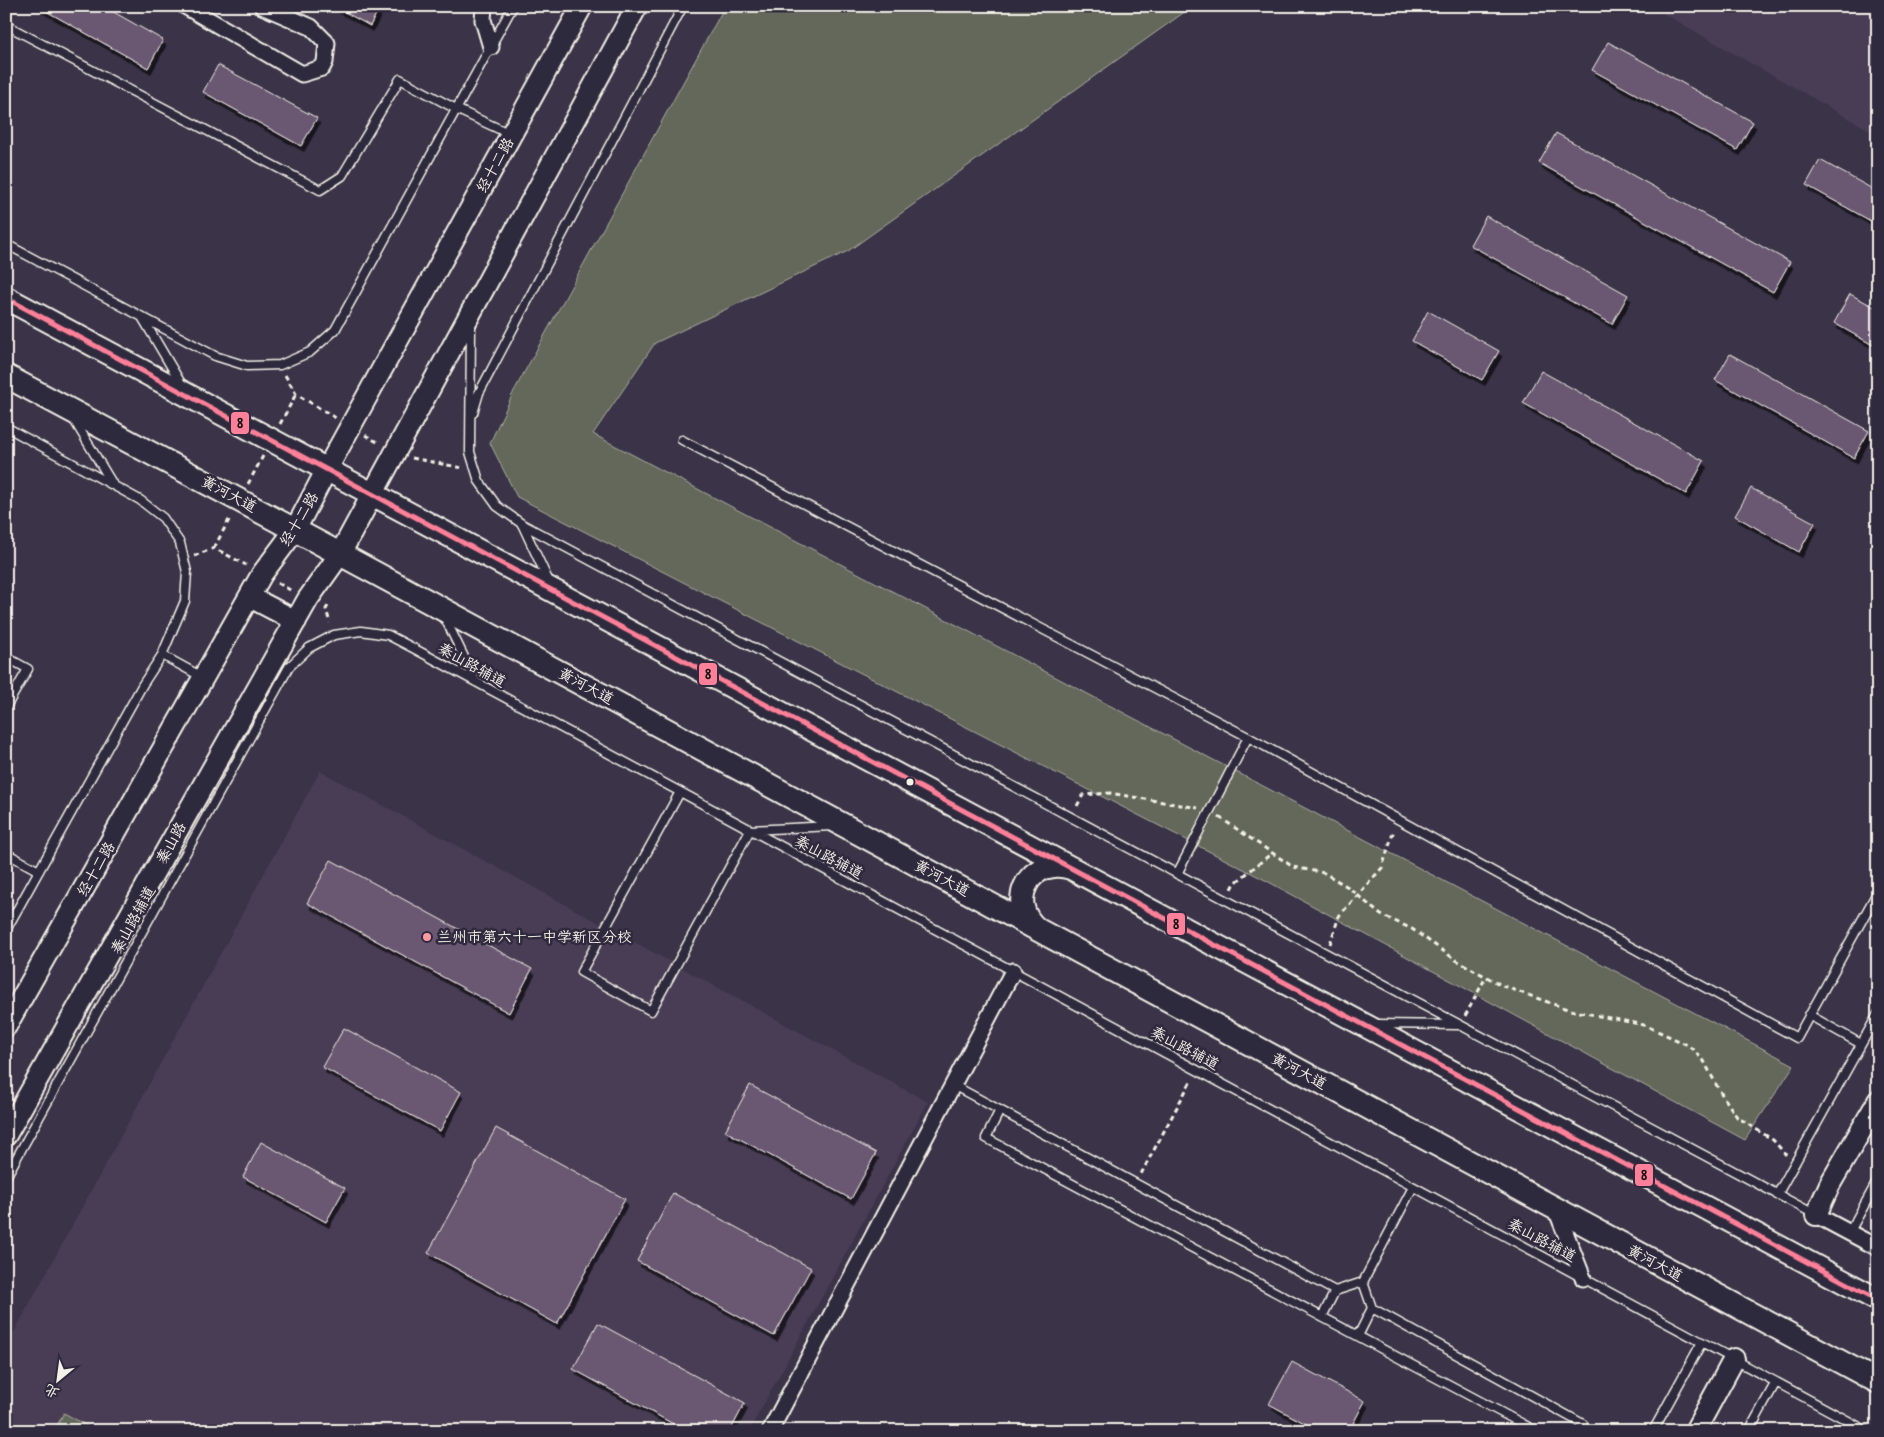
<svg xmlns="http://www.w3.org/2000/svg" width="1884" height="1437" viewBox="0 0 1884 1437" font-family="'Patrick Hand','LXGW WenKai TC',sans-serif">
	<style>
		.built { fill: #493e55 }
		.green { fill: #64685a; stroke: #acaca1 }
		.building { fill: #6a5973; stroke: #f4f1e8; filter: url(#shadow) }
		.lines { fill: none; stroke-linecap: round; stroke-linejoin: round }
		.lane-casing { stroke: #f4f1e8; stroke-width: 11 }
		.street-casing { stroke: #f4f1e8; stroke-width: 19 }
		.secondary-casing { stroke: #f4f1e8; stroke-width: 24 }
		.primary-casing { stroke: #f4f1e8; stroke-width: 26 }
		.path { stroke: #f4f1e8; stroke-width: 3; stroke-dasharray: 5 4; stroke-linecap: butt }
		.lane { stroke: #2f2a3d; stroke-width: 8 }
		.street { stroke: #2f2a3d; stroke-width: 15 }
		.secondary { stroke: #2f2a3d; stroke-width: 20 }
		.primary { stroke: #2f2a3d; stroke-width: 22 }
		.bus-1-casing { stroke: #2f2a3d; stroke-width: 9 }
		.bus-1 { stroke: #ff8098; stroke-width: 5 }
		.bus-dot { fill: #f4f1e8; stroke: #2f2a3d; stroke-width: 2 }
		.poi-dot { fill: #ff9aa2; stroke: #2f2a3d; stroke-width: 2 }
		.labels { text-anchor: middle; stroke-width: 5; stroke-linejoin: round; paint-order: stroke }
		.street-label { font-size: 15px; fill: #f4f1e8; stroke: #2f2a3d }
		.poi-label { font-size: 15px; fill: #f4f1e8; stroke: #2f2a3d; text-anchor: start }
		.line-badge { stroke: #2f2a3d; stroke-width: 2 }
		.pale-badge-label { font-size: 14px; text-anchor: middle; font-weight: bold; fill: #111 }
	</style>
	<defs>
		<filter id="shadow"><feDropShadow dx="3" dy="5.5" stdDeviation="0" flood-color="#0009"/></filter>
	</defs>
	<rect width="100%" height="100%" fill="#3b3348"/>
	<filter id="ink" filterUnits="userSpaceOnUse"><feTurbulence type="fractalNoise" baseFrequency=".02" numOctaves="2"/><feDisplacementMap in="SourceGraphic" scale="10" xChannelSelector="R" yChannelSelector="G"/><feConvolveMatrix kernelMatrix="1 2 1 2 8 2 1 2 1" color-interpolation-filters="sRGB"/></filter>
	<g filter="url(#ink)">
		<path class="built" d="M1650,6H1878V135Z
			M320,771L928,1102L749,1431H6V1347Z"/>
		<path class="green" d="M725,6H1193L848,251L655,343L593,434L1794,1065L1745,1140L1265,880L517,497L490,443L514,391Z
			M64,1413L96,1431H54Z"/>
		<path class="building" d="M37,6H103L163,40L148,68Z
			M334,6H380L370,26Z
			M1608,42L1753,122L1737,150L1592,70Z
			M218,65L317,118L301,146L203,92Z
			M1556,133L1790,262L1773,292L1539,163Z
			M1820,160L1878,192V225L1806,185Z
			M1486,216L1628,295L1612,324L1470,245Z
			M1850,294L1878,309V348L1834,323Z
			M1428,311L1499,351L1482,380L1412,341Z
			M1730,354L1869,431L1854,458L1715,380Z
			M1541,371L1704,461L1686,494L1523,403Z
			M1751,488L1815,523L1799,552L1735,516Z
			M331,860L532,969L509,1013L307,903Z
			M344,1028L461,1092L440,1131L322,1067Z
			M750,1085L876,1153L851,1199L725,1131Z
			M496,1128L625,1199L557,1324L428,1253Z
			M261,1142L345,1188L326,1222L243,1177Z
			M673,1193L811,1268L774,1336L637,1261Z
			M598,1323L745,1403L730,1431H686L573,1369Z
			M1292,1362L1365,1401L1349,1431H1319L1269,1404Z"/>
		<g class="lines">
			<defs>
				<path id="lane" d="M6,25L320,190L342,176L400,79L456,109L510,134
					M6,244L215,356L247,366L280,365L310,352L335,330L513,6
					M142,317L182,385
					M471,325L470,452L479,481L497,506L522,524L1816,1215
					M473,413L479,393L683,6
					M74,420L112,483
					M6,427L140,500L163,518L180,543L187,572L185,601L162,655L143,684L6,930
					M682,440L1248,737L1797,1038L1878,891
					M522,524L549,582
					M444,616L476,682
					M162,655L202,677
					M6,657L28,669L6,707
					M680,792L581,972L651,1011L750,830L832,826
					M6,853L39,871
					M1177,874L1248,737
					M1809,1015L1861,1044
					M1377,1024L1458,1025
					M953,1085L1335,1291
					M1000,1110L986,1138L1536,1431
					M6,1177L289,667L309,648L334,635L361,631L388,635L413,648L1867,1431
					M1777,1195L1878,1014
					M1849,1233L1878,1180
					M1372,1308L1583,1424L1579,1431
					M1322,1317L1335,1291L1363,1282L1413,1187
					M1358,1336L1372,1308L1363,1282
					M1653,1431L1702,1342
					M1749,1431L1776,1382"/>
				<path id="street" d="M185,6L302,74L322,68L325,62L327,43L311,27L262,6
					M484,6L483,20L491,47
					M1556,1209L1583,1278
					M1816,1215L1878,1248
					M770,1431L1013,971"/>
				<path id="secondary" d="M250,597L296,621
					M6,1026L262,574L295,530L327,469L582,6
					M6,1135L308,599L340,554L637,6
					M1816,1215L1830,1184L1878,1101
					M1695,1431L1734,1359"/>
				<path id="primary" d="M6,298L1878,1300
					M6,376L340,554L1878,1382
					M1037,929C1004,902 1031,855 1071,868"/>
			</defs>
			<use href="#lane" class="lane-casing"/>
			<use href="#street" class="street-casing"/>
			<use href="#secondary" class="secondary-casing"/>
			<use href="#primary" class="primary-casing"/>
			<path class="path" d="M285,375L296,394L336,418
				M280,424L296,394
				M365,435L379,443
				M412,458L463,468
				M248,484L263,456
				M214,548L230,518
				M194,556L214,548L246,565
				M278,583L292,591
				M328,606L326,609L330,623
				M1077,806L1083,795L1110,793L1198,808
				M1219,817L1293,867L1324,873L1348,887L1381,915L1412,929L1456,960L1503,986L1570,1010L1644,1025L1688,1045L1704,1061L1719,1090L1737,1117L1773,1140L1786,1155
				M1232,889L1235,883L1272,853
				M1330,944L1339,916L1382,868L1394,830
				M1465,1016L1486,977
				M1141,1174L1191,1081"/>
			<use href="#lane" class="lane"/>
			<use href="#street" class="street"/>
			<use href="#secondary" class="secondary"/>
			<use href="#primary" class="primary"/>
			<defs>
				<path id="bus-1" d="M6,298L1878,1300"/>
			</defs>
			<use href="#bus-1" class="bus-1-casing"/>
			<use href="#bus-1" class="bus-1"/>
		</g>
	</g>
	<circle class="bus-dot" cx="910" cy="782" r="4.5"/>
	<circle class="poi-dot" cx="427" cy="937" r="5"/>
	<g class="labels">
		<g class="street-label">
			<text transform="translate(495 165) rotate(-61)" y="5">经十二路</text>
			<text transform="translate(229 494) rotate(28)" y="5">黄河大道</text>
			<text transform="translate(299 519) rotate(-59)" y="5">经十二路</text>
			<text transform="translate(472 665) rotate(29)" y="5">秦山路辅道</text>
			<text transform="translate(586 686) rotate(28)" y="5">黄河大道</text>
			<text transform="translate(171 843) rotate(-61)" y="5">秦山路</text>
			<text transform="translate(829 857) rotate(28)" y="5">秦山路辅道</text>
			<text transform="translate(96 869) rotate(-60)" y="5">经十二路</text>
			<text transform="translate(942 878) rotate(28)" y="5">黄河大道</text>
			<text transform="translate(133 920) rotate(-61)" y="5">秦山路辅道</text>
			<text transform="translate(1185 1048) rotate(28)" y="5">秦山路辅道</text>
			<text transform="translate(1299 1071) rotate(28)" y="5">黄河大道</text>
			<text transform="translate(1542 1240) rotate(28)" y="5">秦山路辅道</text>
			<text transform="translate(1655 1263) rotate(28)" y="5">黄河大道</text>
		</g>
		<g class="poi-label">
			<text x="437" y="942">兰州市第六十一中学新区分校</text>
		</g>
	</g>
	<g class="line-badge">
		<rect x="230" y="411" width="20" height="24" rx="5" fill="#ff8098"/>
		<rect x="698" y="662" width="20" height="24" rx="5" fill="#ff8098"/>
		<rect x="1166" y="912" width="20" height="24" rx="5" fill="#ff8098"/>
		<rect x="1634" y="1163" width="20" height="24" rx="5" fill="#ff8098"/>
	</g>
	<g class="pale-badge-label">
		<text x="240" y="428">8</text>
		<text x="708" y="679">8</text>
		<text x="1176" y="929">8</text>
		<text x="1644" y="1180">8</text>
	</g>
	<rect width="1884" height="1437" fill="none" stroke="#2f2a3d" stroke-width="25"/>
	<rect x="12" y="12" width="1859" height="1412" fill="none" stroke="#f4f1e8" stroke-width="2" filter="url(#ink)"/>
	<g transform="translate(58 1380) rotate(209)" stroke="#2f2a3d" stroke-width="4" paint-order="stroke">
	<path d="M0-4L9 19L0 12L-9 19Z" fill="#f4f1e8"/>
	<text y="-8" font-size="14" font-weight="bold" text-anchor="middle" fill="#f4f1e8">北</text>
	</g>
</svg>
